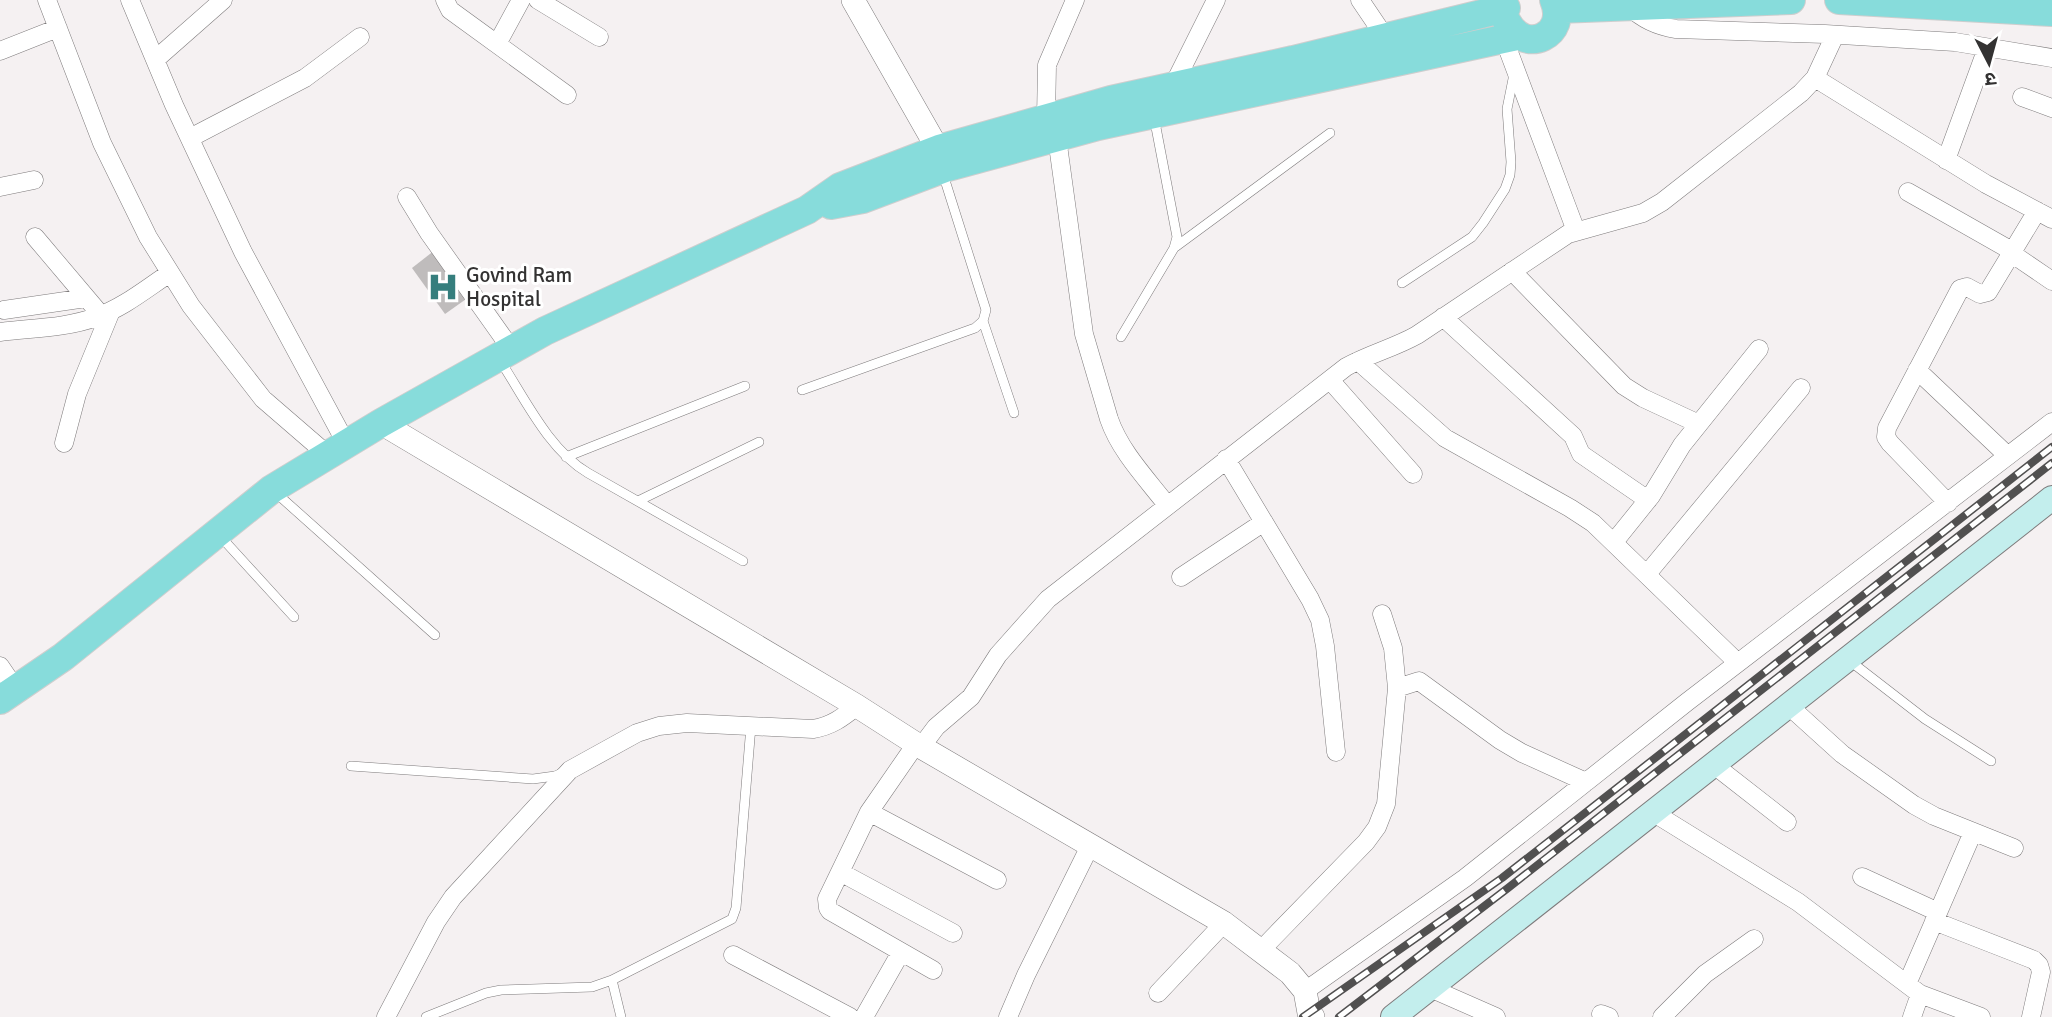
<svg xmlns="http://www.w3.org/2000/svg" width="2052" height="1017" viewBox="0 0 2052 1017" font-family="Signika,'Noto Sans Devanagari',sans-serif">
	<style>
		.building { fill: #bfbcbc }
		.lines { fill: none; stroke-linecap: round; stroke-linejoin: round }
		.service-casing { stroke: #7e7b7c; stroke-width: 10 }
		.minor-casing { stroke: #7e7b7c; stroke-width: 19 }
		.tertiary-casing { stroke: #7e7b7c; stroke-width: 24 }
		.secondary-casing { stroke: #7e7b7c; stroke-width: 26 }
		.primary-casing { stroke: #cecece; stroke-width: 30 }
		.service { stroke: #fff; stroke-width: 9 }
		.minor { stroke: #fff; stroke-width: 18 }
		.tertiary { stroke: #fff; stroke-width: 23 }
		.secondary { stroke: #c3eeed; stroke-width: 24 }
		.primary { stroke: #87dcdb; stroke-width: 28 }
		.rail-casing { stroke: #515050; stroke-width: 8 }
		.rail { stroke: #fff; stroke-width: 5; stroke-dasharray: 16; stroke-linecap: butt }
		.labels { text-anchor: middle; stroke-width: 6; stroke-linejoin: round; paint-order: stroke }
		.poi-label { font-size: 21px; fill: #333232; stroke: #fff; text-anchor: start }
	</style>
	<rect width="100%" height="100%" fill="#f5f1f2"/>
	<path class="building" d="M435,250L469,297L445,314L412,268Z"/>
	<g class="lines">
		<defs>
			<path id="service" d="M1174,248L1330,133
				M1402,283L1472,237L1483,223L1505,189L1510,175L1511,162L1507,109L1514,74
				M983,321L1014,413
				M1121,337L1174,248L1177,237L1154,117
				M501,362C525,399 549,450 588,473L743,561
				M802,390L975,328L983,321L986,310L943,174
				M566,457L745,386
				M275,492L435,635
				M638,501L759,442
				M221,537L294,617
				M1850,661L1925,719L1991,761
				M351,766L533,779L555,776L562,773
				M612,980L621,1017
				M426,1017L486,993L501,990L592,987L612,980L732,919L736,908L751,726"/>
			<path id="minor" d="M47,0L102,143L148,237L191,306L263,399L329,456
				M130,0L174,105L243,252L347,445
				M445,0L450,10L567,95
				M538,0L599,37
				M1360,0L1385,37
				M1628,6C1643,19 1656,26 1676,29L1825,34L1955,42L2052,58
				M1504,39L1576,231
				M497,44L521,0
				M0,51L58,28
				M156,59L223,0
				M1815,78L1986,184L2052,219
				M1173,86L1216,0
				M2022,97L2052,108
				M1046,118L1047,65L1075,0
				M190,138L305,78L360,37
				M1057,138L1084,334L1109,419C1120,451 1146,478 1167,505
				M1946,160L1987,48
				M0,187L34,180
				M1908,192L2012,251
				M407,197L429,233L512,350
				M35,237L101,315
				M2011,253L2052,281
				M1512,271L1624,386L1643,398L1699,424
				M4,310L86,298
				M1443,317L1573,436L1581,454L1648,500
				M0,332C31,328 67,328 96,317C123,308 147,288 170,273
				M1358,361L1445,438L1570,508L1593,523L1738,663
				M1917,370L2008,456
				M1330,380L1413,474
				M64,443L77,394L111,311
				M1226,459L1310,599L1320,620L1325,646L1336,752
				M1948,503L1890,443L1886,437L1887,428L1960,289L1967,287L1980,294L1988,292L2037,211
				M1614,542L1651,496L1682,445L1759,349
				M1647,574L1801,388
				M1181,577L1264,522
				M0,666L15,688
				M1397,688L1419,681L1500,740L1522,753L1586,782
				M1789,706L1842,754L1914,805L1934,816L2014,848
				M916,744L869,812L827,899L828,908L830,911L933,970
				M921,747L936,727L971,697L998,655L1048,599L1346,367C1369,354 1394,348 1417,335L1568,234L1643,213L1662,202L1801,93L1815,78L1835,35
				M1714,765L1787,822
				M869,812L997,880
				M1654,813L1798,902L1920,994L1981,1017
				M840,872L953,933
				M1862,877L1938,912
				M1934,921L2034,960L2039,965L2041,972L2031,1017
				M1260,951L1366,842L1377,827L1386,804L1397,688L1393,648L1382,614
				M733,955L850,1017
				M1907,984L1973,832
				M1430,988L1496,1017
				M1305,991L1465,878L1687,702L2052,422
				M1158,993L1224,923
				M1601,1014L1609,1017
				M386,1017L436,922L453,897L570,770L637,733L659,726L687,723L813,729C832,726 843,717 857,706
				M864,1017L901,952
				M1008,1017L1026,975L1091,844
				M1662,1017L1705,974L1754,939
				M1912,1017L1920,994"/>
			<path id="tertiary" d="M853,0L947,165
				M381,423L857,706L921,747L1224,923L1290,973L1305,991L1309,1013L1313,1017"/>
			<path id="secondary" d="M1393,1017L2052,498"/>
			<path id="primary" d="M1839,0L2052,12
				M1558,9L1791,0
				M1507,22C1525,56 1569,35 1554,0
				M831,205L863,199L948,167L1098,126L1517,36
				M0,700L63,657L272,489L381,423L545,331L807,210L840,187L939,149L1111,100L1293,60L1506,8"/>
		</defs>
		<use href="#service" class="service-casing"/>
		<use href="#minor" class="minor-casing"/>
		<use href="#tertiary" class="tertiary-casing"/>
		<use href="#secondary" class="secondary-casing"/>
		<use href="#primary" class="primary-casing"/>
		<use href="#service" class="service"/>
		<use href="#minor" class="minor"/>
		<use href="#tertiary" class="tertiary"/>
		<use href="#secondary" class="secondary"/>
		<use href="#primary" class="primary"/>
		<defs>
			<path id="rail" d="M1303,1017L1502,878L2052,447
				M1339,1017L1508,888L2052,463"/>
		</defs>
		<use href="#rail" class="rail-casing"/>
		<use href="#rail" class="rail"/>
	</g>
	<defs>
		<symbol id="hospital-bare" viewBox="-9 -9 18 18"><path d="M-5-5h3v3.5h4V-5h3V5h-3V1.5h-4V5h-3Z" fill="#357e7d" stroke="#fff" stroke-width="2.5" paint-order="stroke"/></symbol>
	</defs>
	<g fill-rule="evenodd">
		<use href="#hospital-bare" x="421" y="265" width="44" height="44"/>
	</g>
	<g class="labels">
		<g class="poi-label">
			<text x="466" y="282">Govind Ram<tspan x="466" dy="24">Hospital</tspan></text>
		</g>
	</g>
	<g transform="translate(1989 63) rotate(174)" stroke="#ffffff" stroke-width="5" paint-order="stroke">
	<path d="M0-5L12 26L0 18L-12 26Z" fill="#333232"/>
	<text y="-10" font-size="19" font-weight="bold" text-anchor="middle" fill="#333232">उ</text>
	</g>
</svg>
